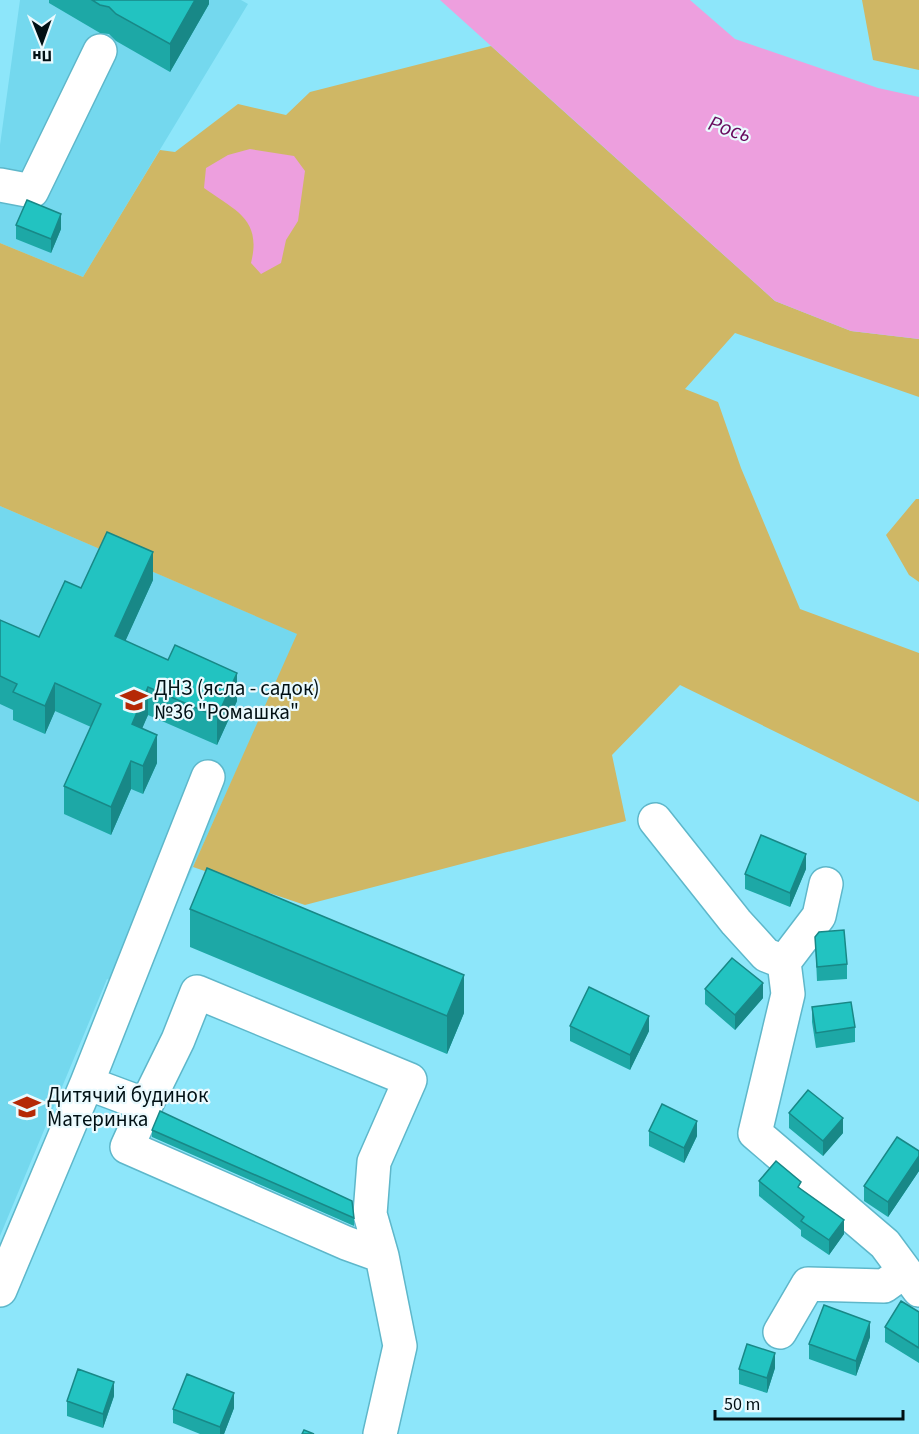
<svg xmlns="http://www.w3.org/2000/svg" width="919" height="1434" viewBox="0 0 919 1434" font-family="'Source Sans 3',sans-serif">
	<style>
		.built { fill: #74d8ee }
		.green { fill: #cfb765 }
		.water { fill: #ed9fde }
		.lines { fill: none; stroke-linecap: round; stroke-linejoin: round }
		.minor-casing { stroke: #5eb7ca; stroke-width: 36 }
		.minor { stroke: #fff; stroke-width: 33 }
		.wall { fill: #1da8a6 }
		.shaded-wall { fill: #188887 }
		.building { fill: #22c3c1; stroke: #188887; stroke-width: 1.5 }
		.labels { text-anchor: middle; stroke-width: 4.5; stroke-linejoin: round; paint-order: stroke }
		.poi-label { font-size: 21px; fill: #011014; stroke: #eafafe; text-anchor: start }
		.water-label { font-size: 22px; font-style: italic; fill: #67095d; stroke: #eafafe }
	</style>
	<rect width="100%" height="100%" fill="#8de6fa"/>
	<path class="built" d="M20,0H241L248,4L83,277L0,243V145Z
		M0,506L298,634L138,989L107,979L0,1236Z"/>
	<path class="green" d="M862,0H919V70L873,60Z
		M491,46L775,301L851,331L919,339V397L735,333L685,389L718,402L741,468L800,609L919,653V802L680,685L612,755L626,821L305,905L193,867L297,634L0,506V243L83,277L160,150L175,152L238,104L286,115L310,92Z
		M916,499H919V582L909,575L886,535Z"/>
	<path class="water" d="M440,0H690L735,39L878,88L919,97V339L851,331L775,301Z
		M250,149L294,156L305,171L298,221L286,240L281,263L261,274L251,263C262,219 236,211 204,188L206,168L228,155Z"/>
	<g class="lines">
		<defs>
			<path id="minor" d="M0,185L32,191L100,51
				M655,820L736,922L766,955L784,962
				M826,884L819,916L784,962L788,994L755,1133L885,1244L919,1290
				M87,1083L146,1105L178,1040L197,992L410,1080L374,1162L370,1214L382,1256L400,1346L380,1434
				M146,1105L127,1147L346,1243L382,1256
				M0,1290L87,1083L208,777
				M780,1332L808,1284L884,1286L905,1271"/>
		</defs>
		<use href="#minor" class="minor-casing"/>
		<use href="#minor" class="minor"/>
	</g>
	<path class="wall" d="M49,0H209V4L170,72L116,41L109,34L100,33L49,3Z
		M16,225L61,229L51,253L16,239Z
		M153,580L125,641L237,701L217,745L148,715L142,728L157,763L143,794L131,789L111,835L64,814V786L91,727L55,711L45,734L13,720V710L0,704V620L39,637L81,588Z
		M806,869L790,907L745,889V874Z
		M190,909L464,1013L447,1054L190,947Z
		M815,937L847,964V979L817,981Z
		M705,989L763,998L735,1030L705,1004Z
		M812,1007L855,1027V1042L816,1048L812,1022Z
		M570,1026L649,1031L630,1070L570,1041Z
		M789,1113L843,1133L823,1156L789,1128Z
		M152,1130L354,1218V1226L152,1137Z
		M649,1131L697,1136L684,1163L649,1146Z
		M919,1151V1171L888,1217L864,1201V1186Z
		M759,1181L801,1189L844,1234L829,1255L801,1236V1230L759,1196Z
		M919,1312V1363L885,1342V1327Z
		M870,1337L856,1376L809,1359V1344Z
		M775,1368L767,1393L739,1384V1369Z
		M114,1396L103,1428L67,1416V1401Z
		M234,1408L224,1434H200L173,1423V1409Z"/>
	<path class="shaded-wall" d="M195,0H209V4L170,72V44Z
		M61,214V229L51,253V239Z
		M153,552V580L115,664V636Z
		M237,673V701L217,745V717Z
		M55,683V711L45,734V706Z
		M148,687V715L132,752V724Z
		M157,735V763L143,794V766Z
		M131,761V789L111,835V807Z
		M806,854V869L790,907V893Z
		M464,975V1013L447,1054V1016Z
		M763,983V998L735,1030V1015Z
		M649,1016V1031L630,1070V1055Z
		M843,1118V1133L823,1156V1141Z
		M697,1121V1136L684,1163V1148Z
		M919,1156V1171L888,1217V1202Z
		M844,1220V1234L829,1255V1240Z
		M870,1322V1337L856,1376V1361Z
		M775,1353V1368L767,1393V1378Z
		M114,1382V1396L103,1428V1414Z
		M234,1393V1408L224,1434H220V1427Z"/>
	<path class="building" d="M92,0H195L170,44L116,14L109,7L100,5Z
		M27,200L61,214L51,239L16,225Z
		M107,532L153,552L115,636L168,660L175,645L237,673L217,717L148,687L132,724L157,735L143,766L131,761L111,807L64,786L101,704L55,683L45,706L13,692L17,684L0,676V620L39,637L65,581L81,588Z
		M761,835L806,854L790,893L745,874Z
		M207,868L464,975L447,1016L190,909Z
		M844,930L847,964L817,967L815,937L819,932Z
		M732,958L763,983L735,1015L705,989Z
		M589,987L649,1016L630,1055L570,1026Z
		M851,1002L855,1027L816,1033L812,1007Z
		M808,1090L843,1118L823,1141L789,1113Z
		M662,1104L697,1121L684,1148L649,1131Z
		M160,1111L352,1201L354,1218L152,1130Z
		M897,1137L919,1151V1156L888,1202L864,1186Z
		M776,1161L801,1182L798,1187L844,1220L829,1240L801,1221L804,1217L759,1181Z
		M901,1301L919,1312V1348L885,1327Z
		M824,1305L870,1322L856,1361L809,1344Z
		M747,1344L775,1353L767,1378L739,1369Z
		M78,1369L114,1382L103,1414L67,1401Z
		M187,1374L234,1393L220,1427L173,1409Z
		M304,1430L314,1434H302Z"/>
	<defs>
		<symbol id="school-bare" viewBox="-9 -9 18 18"><path d="M0-5L7-2L0 1L-7-2ZM-4 1L0 2.5L4 1V4Q0 6-4 4Z" fill="#b52906" stroke="#eafafe" stroke-width="2.5" paint-order="stroke"/></symbol>
	</defs>
	<g fill-rule="evenodd">
		<use href="#school-bare" x="115" y="681" width="38" height="38"/>
		<use href="#school-bare" x="8" y="1088" width="38" height="38"/>
	</g>
	<g class="labels">
		<g class="poi-label">
			<text x="154" y="695">ДНЗ (ясла - садок)<tspan x="154" dy="24">№36 "Ромашка"</tspan></text>
			<text x="47" y="1102">Дитячий будинок<tspan x="47" dy="24">Материнка</tspan></text>
		</g>
		<g class="water-label">
			<text transform="translate(730 128) rotate(18)" y="8">Рось</text>
		</g>
	</g>
	<g transform="translate(42 42) rotate(179)" stroke="#eafafe" stroke-width="4.5" paint-order="stroke">
	<path d="M0-4.5L10 22L0 15L-10 22Z" fill="#011014"/>
	<text y="-9" font-size="16" font-weight="bold" text-anchor="middle" fill="#011014">Пн</text>
	</g>
	<path d="M715 1410v9h188v-9" fill="none" stroke="#011014" stroke-width="3"/>
	<text x="724" y="1410" font-size="18" fill="#011014" stroke="#eafafe" stroke-width="4.5" paint-order="stroke">50 m</text>
</svg>
